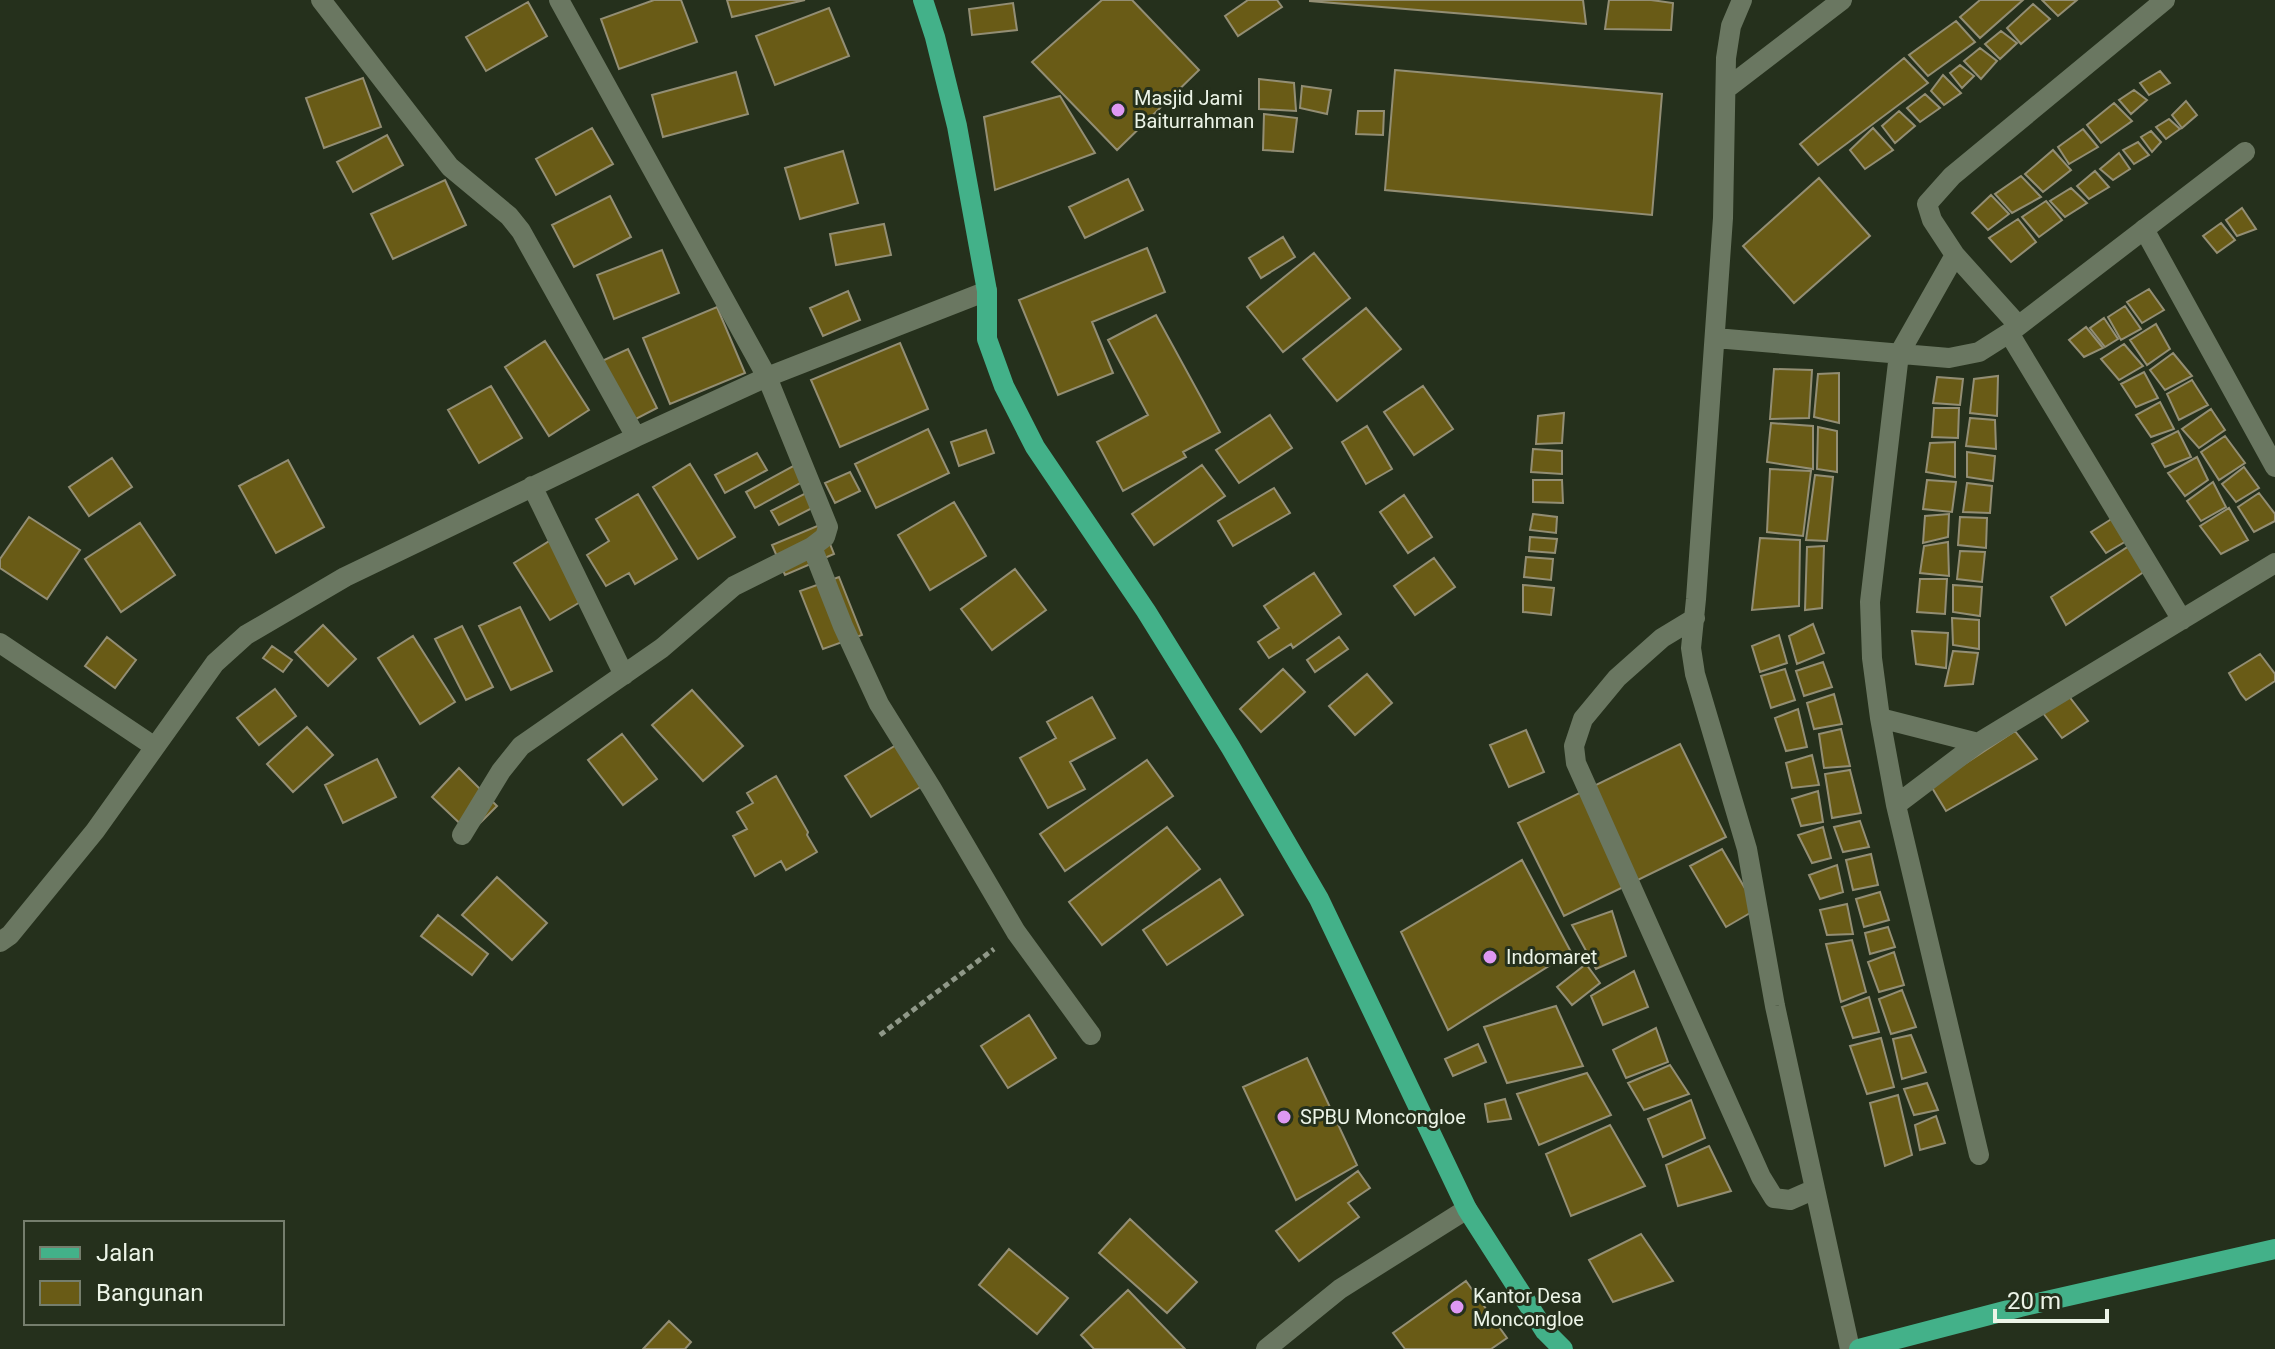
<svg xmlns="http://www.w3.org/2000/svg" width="2275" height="1349" viewBox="0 0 2275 1349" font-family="Roboto,sans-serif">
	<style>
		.building { fill: #695b16; stroke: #938e74; stroke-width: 2 }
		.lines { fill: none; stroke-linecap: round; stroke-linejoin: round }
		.path { stroke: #8f9888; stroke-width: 5; stroke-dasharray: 6 4; stroke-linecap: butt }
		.minor { stroke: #6a7761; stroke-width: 20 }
		.major { stroke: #43b189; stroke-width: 20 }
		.poi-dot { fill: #de98f3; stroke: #25301c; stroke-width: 3 }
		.labels { text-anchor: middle; stroke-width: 6; stroke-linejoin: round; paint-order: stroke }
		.poi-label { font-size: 20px; fill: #ecf4e7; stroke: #25301c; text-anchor: start }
	</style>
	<rect width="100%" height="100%" fill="#25301c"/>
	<path class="building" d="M654,0H681L697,42L619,69L601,19Z
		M727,0H805L732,17Z
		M1102,0H1132L1199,70L1117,150L1032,62Z
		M1248,0H1277L1282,7L1238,36L1225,16Z
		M1583,0L1586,24L1310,1V0Z
		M1609,0H1651L1673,3L1671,30L1605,29Z
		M1980,0H2023L1980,38L1960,17Z
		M2042,0H2077L2058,16Z
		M528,2L547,36L486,71L466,37Z
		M1013,3L1017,30L972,35L969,9Z
		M2033,4L2050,19L2021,44L2007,28Z
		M829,8L849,56L775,85L756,36Z
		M1956,21L1975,42L1928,76L1909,55Z
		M2001,31L2017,43L2000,59L1985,44Z
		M1980,48L1997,61L1981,79L1964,61Z
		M1904,58L1928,83L1818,165L1800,144Z
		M1960,65L1974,76L1962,88L1950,73Z
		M1395,70L1662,94L1652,215L1385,190Z
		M2160,71L2170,83L2149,95L2140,83Z
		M736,72L748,114L663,137L652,95Z
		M1943,75L1961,93L1944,105L1931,91Z
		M363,78L381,127L324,148L306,98Z
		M1259,79L1294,83L1296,111L1259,109Z
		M1302,86L1331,90L1327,114L1300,108Z
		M2134,90L2147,100L2131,114L2119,100Z
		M1925,94L1940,108L1920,122L1907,108Z
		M1060,96L1095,153L995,190L984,117Z
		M2186,101L2197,115L2182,128L2172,115Z
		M2114,103L2132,121L2101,143L2087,125Z
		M1358,111H1384L1383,135L1356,134Z
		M1899,111L1915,126L1895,143L1882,126Z
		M1264,114L1297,118L1293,152L1263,150Z
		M2169,119L2180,129L2166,139L2156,127Z
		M592,128L613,164L556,195L536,159Z
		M1873,128L1893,150L1865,169L1850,150Z
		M2083,129L2098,147L2069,164L2058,147Z
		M2151,131L2161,142L2152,152L2141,137Z
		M387,135L403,165L353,192L337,162Z
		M2138,142L2149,155L2134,164L2123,150Z
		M2053,150L2071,170L2043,192L2025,174Z
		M843,151L858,203L800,219L785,168Z
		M2119,153L2130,169L2113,180L2100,169Z
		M2095,171L2109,187L2089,199L2077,186Z
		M2021,176L2041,197L2012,213L1995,194Z
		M1819,178L1870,236L1794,303L1743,246Z
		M1128,179L1143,210L1085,238L1069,207Z
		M445,180L466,225L393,259L371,214Z
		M2071,188L2087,203L2065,217L2050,201Z
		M1991,195L2009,214L1988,230L1972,213Z
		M610,196L631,237L574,267L552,225Z
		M2046,201L2062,220L2039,237L2022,217Z
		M2242,208L2256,229L2237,236L2226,220Z
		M2018,219L2036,242L2011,262L1989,238Z
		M2221,223L2235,240L2217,253L2203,236Z
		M884,224L891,255L836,265L830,234Z
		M1283,237L1295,257L1261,278L1249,258Z
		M1147,248L1165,292L1092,322L1113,373L1058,395L1019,300Z
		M662,250L679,293L614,319L597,275Z
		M1314,253L1350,298L1283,352L1247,307Z
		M2149,289L2164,310L2142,323L2127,302Z
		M848,291L860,320L823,336L810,308Z
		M2125,306L2141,329L2121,340L2108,317Z
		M717,307L745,373L670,404L643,338Z
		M1366,308L1401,349L1337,401L1303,359Z
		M1156,315L1220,432L1183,452L1186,457L1123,491L1097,442L1148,415L1108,340Z
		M2104,318L2118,339L2105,347L2090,328Z
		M2156,324L2170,349L2147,365L2130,340Z
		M2086,327L2103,348L2084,357L2069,340Z
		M545,341L589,410L549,436L505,367Z
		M900,343L928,409L840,447L811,380Z
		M2124,344L2143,366L2119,380L2101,359Z
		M628,349L657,408L632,421L602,361Z
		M2173,353L2192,376L2165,390L2150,370Z
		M1774,369L1812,370L1809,418L1770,419Z
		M2144,372L2158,398L2136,407L2121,384Z
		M1839,373V423L1814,417L1818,374Z
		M1998,376L1997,416L1970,413L1974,379Z
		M1937,377L1963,379L1960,405L1933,403Z
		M2192,380L2208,405L2179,420L2167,394Z
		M491,386L522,438L479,463L448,410Z
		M1423,386L1453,429L1414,455L1384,412Z
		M2160,402L2174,429L2151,437L2136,415Z
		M1934,408H1959L1958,438L1932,437Z
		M2211,409L2225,430L2199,448L2182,429Z
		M1564,413L1562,443L1536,444L1538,416Z
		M1270,415L1292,448L1239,483L1216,450Z
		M1970,418L1995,420L1996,449L1966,446Z
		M1771,423L1813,426V469L1767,462Z
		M1367,426L1392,469L1366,484L1342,442Z
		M1818,427L1837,431V472L1817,469Z
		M928,429L949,473L876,508L855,464Z
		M986,430L994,453L959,466L951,442Z
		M2178,431L2191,457L2165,467L2152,444Z
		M2225,436L2245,463L2219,480L2201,452Z
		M1955,442V477L1926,472L1930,443Z
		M1533,449L1562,451V474L1531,472Z
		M1967,452L1995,456L1993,481L1967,477Z
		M757,453L767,470L725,493L715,475Z
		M2197,457L2208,480L2185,496L2168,473Z
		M112,458L132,487L89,516L69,487Z
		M806,459L815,475L755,508L746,492Z
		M288,460L324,527L276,553L239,486Z
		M690,464L735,537L698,559L653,487Z
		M1202,465L1225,496L1154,545L1132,514Z
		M2244,467L2259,488L2236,502L2222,484Z
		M1770,469L1811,471L1803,536L1767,532Z
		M850,472L860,491L835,503L825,483Z
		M1815,475L1833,477L1827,541L1806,540Z
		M1533,480H1562L1563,503L1533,502Z
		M1927,480L1956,482L1952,512L1923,509Z
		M2213,482L2226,507L2201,521L2187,501Z
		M1967,483L1992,486L1990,513L1963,512Z
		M1274,488L1290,513L1233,546L1218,521Z
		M810,491L818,505L779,525L771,511Z
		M2259,493L2275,514V521L2254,532L2238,507Z
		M638,494L677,559L635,584L629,573L606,586L587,555L609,541L596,519Z
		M1404,495L1432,537L1408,553L1380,512Z
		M954,502L986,556L930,590L898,535Z
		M2229,508L2248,540L2221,554L2200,526Z
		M1533,514L1557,517L1556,533L1530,530Z
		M1949,514L1948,537L1923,543L1925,516Z
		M29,517L80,550L47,599L0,568V559Z
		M1960,517L1987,518L1986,548L1958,545Z
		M2113,518L2128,540L2106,553L2091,532Z
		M140,523L175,575L121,612L85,559Z
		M822,524L834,554L785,575L772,545Z
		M1530,537L1557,539L1555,553L1529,551Z
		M1760,538L1800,540L1799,606L1752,610Z
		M551,540L587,598L550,620L514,563Z
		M1948,542L1949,576L1920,573L1924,546Z
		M1824,546L1822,608L1805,610L1807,547Z
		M2129,546L2145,571L2066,625L2051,597Z
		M1960,551L1985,552L1982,582L1957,579Z
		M1526,557L1553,559L1551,580L1524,577Z
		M1434,558L1455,587L1415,615L1394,586Z
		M1015,569L1046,610L992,650L961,609Z
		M1314,573L1341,614L1293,648L1291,644L1269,658L1258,642L1279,628L1264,606Z
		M839,577L862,635L823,649L800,591Z
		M1920,579H1947L1945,614L1917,612Z
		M1523,585L1554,588L1551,615L1523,612Z
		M1953,585L1982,587L1980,616L1953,612Z
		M520,607L552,671L511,690L479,626Z
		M1952,618L1979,620V649L1953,645Z
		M1813,624L1824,653L1797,664L1789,636Z
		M323,625L356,659L328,686L295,652Z
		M462,626L493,687L466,700L435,639Z
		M1912,631L1948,633L1946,668L1916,664Z
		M1779,635L1787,663L1760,672L1752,646Z
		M413,636L455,702L420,724L378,658Z
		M107,637L136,660L115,688L85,666Z
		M1339,637L1348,649L1315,672L1307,660Z
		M272,646L292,660L283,672L263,658Z
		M1953,651L1978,653L1973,684L1945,686Z
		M2260,654L2275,674V681L2246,700L2241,694L2229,673Z
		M1823,662L1832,687L1804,696L1796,671Z
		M1283,669L1305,692L1261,732L1240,709Z
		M1785,669L1795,700L1771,708L1761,676Z
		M1367,674L1392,703L1355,735L1329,706Z
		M275,689L296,716L259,745L237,718Z
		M692,690L743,746L703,781L652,725Z
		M1834,694L1842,724L1814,729L1807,703Z
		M2068,695L2088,721L2062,738L2043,713Z
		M1092,697L1115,738L1070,762L1085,789L1048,808L1020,758L1056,738L1047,722Z
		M1798,709L1807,747L1786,751L1775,718Z
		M307,727L333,755L293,792L267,764Z
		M1841,729L1850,766L1824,768L1819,734Z
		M1526,730L1544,772L1509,787L1490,745Z
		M2015,731L2037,759L1946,811L1931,786Z
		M622,734L657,779L623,805L588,760Z
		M906,739L932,780L871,817L845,776Z
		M1680,744L1726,837L1564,916L1518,823Z
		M1812,755L1819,785L1792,788L1786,763Z
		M377,759L396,797L343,823L325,785Z
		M1147,760L1173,796L1065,871L1040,834Z
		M459,768L497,806L470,833L432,797Z
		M1850,770L1861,813L1832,818L1825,774Z
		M776,776L808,832L807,835L817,852L786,870L781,861L755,876L733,836L747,829L737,812L753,803L747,793Z
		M1818,791L1823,822L1801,826L1792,799Z
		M1860,821L1869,847L1843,852L1834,827Z
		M1167,827L1200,869L1102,945L1069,902Z
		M1823,827L1831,858L1812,863L1798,835Z
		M1722,849L1757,909L1726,927L1690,866Z
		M1871,854L1878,885L1853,890L1846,860Z
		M1522,860L1571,952L1448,1030L1401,932Z
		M1837,865L1843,892L1820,899L1809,875Z
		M497,877L547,923L512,960L462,915Z
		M1220,879L1243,915L1167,965L1143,930Z
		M1880,892L1889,920L1864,927L1856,899Z
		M1847,904L1853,934L1827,935L1820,910Z
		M1612,911L1626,956L1596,969L1572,925Z
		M438,915L488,954L472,975L421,936Z
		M1888,927L1895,947L1870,954L1865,933Z
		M1852,940L1866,992L1841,1002L1826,944Z
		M1894,952L1904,985L1879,992L1868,962Z
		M1586,964L1600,983L1572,1005L1557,987Z
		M1634,971L1648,1007L1603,1025L1591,996Z
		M1902,990L1916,1027L1891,1034L1879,999Z
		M1869,997L1879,1032L1853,1038L1842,1007Z
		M1556,1006L1583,1066L1507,1083L1484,1027Z
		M1029,1015L1056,1058L1008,1088L981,1046Z
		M1656,1028L1668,1062L1626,1078L1613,1050Z
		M1911,1035L1926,1072L1902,1079L1893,1039Z
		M1881,1038L1894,1087L1867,1094L1850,1046Z
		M1478,1044L1486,1062L1453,1076L1445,1059Z
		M1307,1058L1357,1165L1296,1200L1243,1087Z
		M1670,1065L1689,1094L1644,1110L1628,1083Z
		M1587,1073L1611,1115L1539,1145L1517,1094Z
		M1927,1083L1938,1110L1914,1115L1904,1089Z
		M1898,1095L1912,1155L1885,1166L1870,1103Z
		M1505,1099L1511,1119L1488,1122L1485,1104Z
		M1691,1100L1705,1138L1663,1157L1648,1119Z
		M1936,1116L1945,1143L1920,1150L1915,1125Z
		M1610,1125L1645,1186L1571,1216L1546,1154Z
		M1709,1146L1731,1191L1678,1206L1666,1165Z
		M1358,1171L1370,1188L1348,1203L1359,1217L1299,1261L1276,1231Z
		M1130,1219L1197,1282L1167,1313L1099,1253Z
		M1641,1234L1673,1281L1613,1302L1589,1260Z
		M1009,1249L1068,1298L1037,1334L979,1285Z
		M1466,1281L1507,1338L1491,1349H1405L1393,1333Z
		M1128,1290L1185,1349H1094L1081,1335Z
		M669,1321L691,1342L685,1349H643Z"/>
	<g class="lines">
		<path class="path" d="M880,1035L994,949"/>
		<path class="minor" d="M321,0L450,167L509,216L521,231L636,437L767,377L987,291
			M1742,0L1731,26L1726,58L1723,218L1696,599L1691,648L1695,674L1747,849L1775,1006L1850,1349
			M1726,89L1842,0
			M2144,229L2275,467
			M1955,255L2018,325
			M2009,333L2182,620
			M1715,338L1949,358L1979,352L2009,333L2245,152
			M532,486L624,675
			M812,547L843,626L879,704L932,789L1016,932L1091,1035
			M1695,618L1662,638L1617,678L1583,719L1574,746L1576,763L1761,1177L1774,1198L1790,1200L1815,1189
			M0,643L155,747
			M1880,718L1978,743
			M1896,805L1978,743L2275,563
			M462,835L501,771L521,746L662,648L734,586L812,547L825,537L828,527L767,377L559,0
			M0,942L10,935L95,831L215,663L246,635L345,577L636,437
			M1979,1155L1896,805L1880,718L1872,658L1870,602L1899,354L1955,255L1932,220L1927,204L1952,176L2165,0
			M1266,1349L1340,1289L1467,1209"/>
		<path class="major" d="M923,0L935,37L957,126L987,291V339L1004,386L1035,447L1146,611L1231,748L1319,899L1467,1209L1545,1331L1563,1349
			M1859,1349L2020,1307L2275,1249"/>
	</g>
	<g class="poi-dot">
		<circle cx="1118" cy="110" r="8"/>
		<circle cx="1490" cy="957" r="8"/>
		<circle cx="1284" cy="1117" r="8"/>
		<circle cx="1457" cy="1307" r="8"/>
	</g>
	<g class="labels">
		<g class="poi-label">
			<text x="1134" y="105">Masjid Jami<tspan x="1134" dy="23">Baiturrahman</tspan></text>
			<text x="1506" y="964">Indomaret</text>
			<text x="1300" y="1124">SPBU Moncongloe</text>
			<text x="1473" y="1303">Kantor Desa<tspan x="1473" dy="23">Moncongloe</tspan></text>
		</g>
	</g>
	<rect x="24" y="1221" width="260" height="104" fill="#25301c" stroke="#757e6d" stroke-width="2"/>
	<rect x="40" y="1247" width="40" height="12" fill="#43b189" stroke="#757e6d" stroke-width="2"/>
	<text x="96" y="1261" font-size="24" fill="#ecf4e7">Jalan</text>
	<rect x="40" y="1281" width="40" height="24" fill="#695b16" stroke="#757e6d" stroke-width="2"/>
	<text x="96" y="1301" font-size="24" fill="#ecf4e7">Bangunan</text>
	<path d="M1995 1309v12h112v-12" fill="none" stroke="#ecf4e7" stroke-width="4"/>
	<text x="2007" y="1309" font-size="24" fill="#ecf4e7" stroke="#25301c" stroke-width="6" paint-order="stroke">20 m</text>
</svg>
